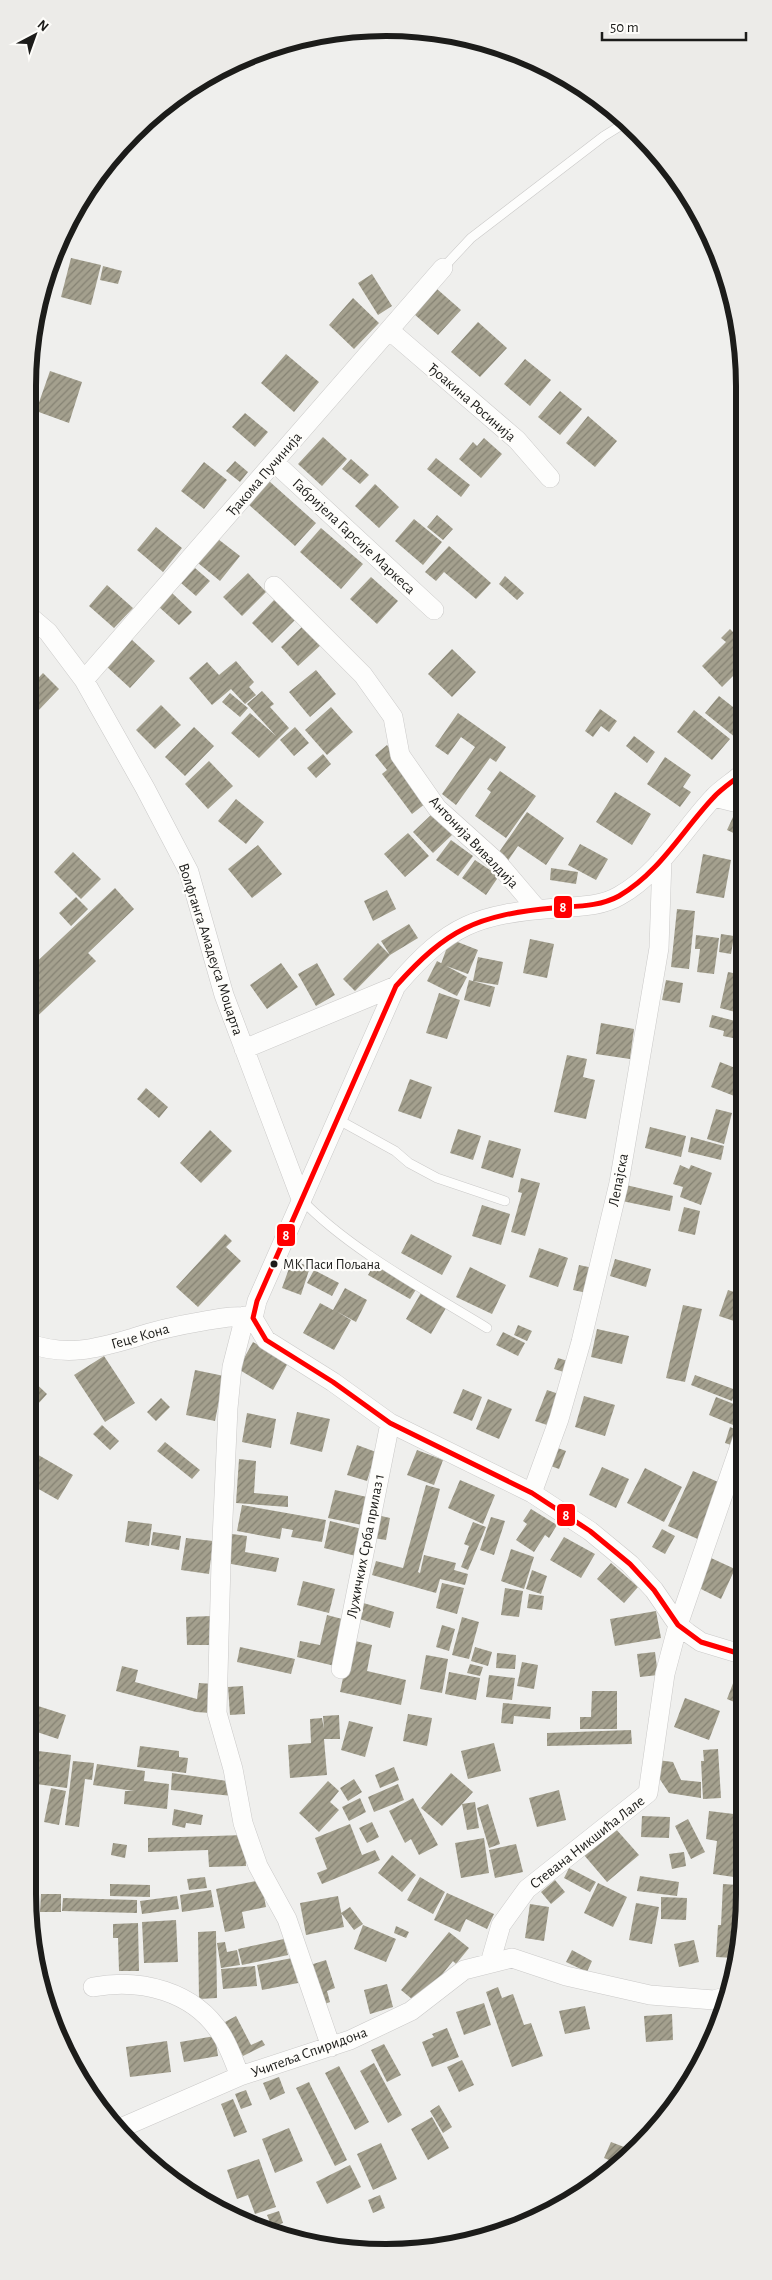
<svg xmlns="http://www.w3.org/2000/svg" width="772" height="2280" viewBox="0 0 772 2280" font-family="'Alegreya Sans',sans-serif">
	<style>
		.building { fill: url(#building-hatch) }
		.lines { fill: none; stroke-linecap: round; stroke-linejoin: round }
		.service-casing { stroke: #cac9c8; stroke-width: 10 }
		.minor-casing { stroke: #cac9c8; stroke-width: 20 }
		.service { stroke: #fdfdfc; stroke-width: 9 }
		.minor { stroke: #fdfdfc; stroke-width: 19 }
		.bus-1-casing { stroke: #fefdfa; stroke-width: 9 }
		.bus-1 { stroke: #f00; stroke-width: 5 }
		.bus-dot { fill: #1c1c1a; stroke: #fefdfa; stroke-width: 2 }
		.labels { text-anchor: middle; stroke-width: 4.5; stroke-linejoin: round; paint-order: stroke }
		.bus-label { font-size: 14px; fill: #1c1c1a; stroke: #fefdfa; text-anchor: start }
		.street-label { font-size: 15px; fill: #1c1c1a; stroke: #fefdfa }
		.rim { fill: none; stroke: #1c1c1a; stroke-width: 6 }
		.line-badge { stroke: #fefdfa; stroke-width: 2 }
		.badge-label { font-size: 14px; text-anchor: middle; font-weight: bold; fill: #fff }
	</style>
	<defs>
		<pattern id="building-hatch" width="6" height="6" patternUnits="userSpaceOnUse" patternTransform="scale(1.25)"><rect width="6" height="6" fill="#a4a08e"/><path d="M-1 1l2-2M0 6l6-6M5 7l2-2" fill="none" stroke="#858273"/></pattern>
	</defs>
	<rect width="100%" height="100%" fill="#efefed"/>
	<path class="building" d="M71,258L101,265L91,305L61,297Z
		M103,266L122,271L118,284L100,280Z
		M372,274L392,306L378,315L358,283Z
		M437,289L461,310L438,335L414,314Z
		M353,298L379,323L354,349L329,325Z
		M478,322L507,348L480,377L451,352Z
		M286,354L319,382L294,412L261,383Z
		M525,359L551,380L530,406L504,384Z
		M50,371L82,382L69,423L36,411Z
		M560,391L582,409L560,435L538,417Z
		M245,413L268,432L255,447L232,427Z
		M588,416L617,441L595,467L566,443Z
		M323,437L347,459L322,486L298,464Z
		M484,438L502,454L481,478L459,459L473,442L477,446Z
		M436,458L470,485L461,497L427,469Z
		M351,459L369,475L360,484L342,469Z
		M235,461L248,472L240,482L226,471Z
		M204,462L227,480L204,509L181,491Z
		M269,481L316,523L295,546L248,504Z
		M375,484L399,507L379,528L355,506Z
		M437,515L453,529L443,540L427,527Z
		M414,519L442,542L423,565L395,541Z
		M156,527L182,548L163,572L137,550Z
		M321,528L363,564L341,589L300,552Z
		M218,539L240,556L220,581L198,563Z
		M449,546L491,583L476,599L444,572L436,581L425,572Z
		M195,568L210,581L196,596L181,583Z
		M248,573L266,592L242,616L223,597Z
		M505,576L524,593L517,600L499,584Z
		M371,577L398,601L377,624L350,599Z
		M107,585L133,608L114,628L89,606Z
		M172,593L192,612L179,625L159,607Z
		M275,599L296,619L272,643L252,623Z
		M305,624L323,643L298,666L281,647Z
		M730,629L742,641V667L722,687L702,666L726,642L721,638Z
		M131,639L155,661L130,688L106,666Z
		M29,648L39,658L29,669L28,668Z
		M452,649L476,672L452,697L428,674Z
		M236,661L254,682L249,687L256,695L245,704L231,689L212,705L189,678L207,662L219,675Z
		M316,670L336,694L310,717L289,692Z
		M43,673L59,689L35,714L28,706V689Z
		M262,691L274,704L270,707L289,728L259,758L231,733L250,713L276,736L247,704Z
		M230,693L248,708L240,717L222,702Z
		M719,696L742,714L741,742L705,713Z
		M161,705L181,725L155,749L136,730Z
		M331,707L353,732L327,755L305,730Z
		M600,709L617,721L609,732L601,726L593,737L585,731Z
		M694,710L730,739L712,760L677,732Z
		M458,713L506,747L496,762L490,758L456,805L442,794L475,747L461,737L448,755L435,746Z
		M28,714L39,726L28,738Z
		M194,727L214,746L185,776L165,757Z
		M295,727L309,743L294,756L280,740Z
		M634,736L655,752L647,763L626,746Z
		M387,745L430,800L412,814L382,774L387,770L375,755Z
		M323,754L331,764L316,778L307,768Z
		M665,757L691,775L683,787L691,792L680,807L647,784Z
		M209,761L233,786L208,809L185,784Z
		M500,771L536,796L506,838L475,816L491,792L487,789Z
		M615,792L651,814L632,845L596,822Z
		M236,799L264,822L246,844L218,821Z
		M738,806L742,808V837L727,830Z
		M527,812L564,838L546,865L518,846L507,862L497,855Z
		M433,813L453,834L433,853L413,832Z
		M408,833L429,856L405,877L384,854Z
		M451,840L473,856L458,876L436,860Z
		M580,844L608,859L596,880L568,865Z
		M258,845L282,874L252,898L228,869Z
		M73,852L101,879L81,899L54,872Z
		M703,854L731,860L724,898L696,893Z
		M475,860L499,876L486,895L462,878Z
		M551,868L578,872L576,884L550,880Z
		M115,888L134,909L88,953L96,961L28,1025V970Z
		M387,890L396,909L373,921L364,901Z
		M76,897L88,909L71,926L59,913Z
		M677,909L695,911L689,969L671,967Z
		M409,924L418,938L390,955L355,991L343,979L378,943L390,955L381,941Z
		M721,934L734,936L731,954L719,952Z
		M696,935L719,938L714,974L697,972L700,949H695Z
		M450,939L478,950L468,974L441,964Z
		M530,939L554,944L547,978L523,973Z
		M478,957L503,962L498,985L473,981Z
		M437,961L467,977L457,996L427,981Z
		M281,963L298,987L267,1009L250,985Z
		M317,963L335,995L316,1006L298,974Z
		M728,972L743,975V1014L720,1008Z
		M469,980L495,987L490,1007L464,1000Z
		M666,980L683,983L680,1003L662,1000Z
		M439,993L460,1000L447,1039L426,1033Z
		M712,1015L743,1023V1040L723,1036L724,1031L709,1027Z
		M601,1023L634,1029L630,1059L596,1054Z
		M567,1055L587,1059L583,1077L595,1080L586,1119L554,1112Z
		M720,1062L743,1071L742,1099L711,1087Z
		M410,1079L432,1087L421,1119L398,1111Z
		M146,1088L168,1107L159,1118L137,1099Z
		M716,1109L732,1113L724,1144L707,1139Z
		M650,1127L686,1136L681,1157L645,1148Z
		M458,1129L481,1136L473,1160L450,1153Z
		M210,1130L232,1151L201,1183L180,1163Z
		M691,1137L724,1146L721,1160L688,1152Z
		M489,1140L521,1149L513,1178L481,1168Z
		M680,1165L689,1169L691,1165L712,1173L701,1205L680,1197L683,1187L673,1184Z
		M521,1178L540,1183L525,1236L511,1232L522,1193L518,1192Z
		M626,1185L673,1196L670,1211L622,1201Z
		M482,1205L510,1214L501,1245L472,1236Z
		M684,1207L700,1211L695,1235L678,1231Z
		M225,1234L232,1241L226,1247L241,1261L198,1307L176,1287Z
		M411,1234L452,1256L442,1275L401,1253Z
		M539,1248L568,1258L558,1287L529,1277Z
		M615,1259L651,1269L646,1287L610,1276Z
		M292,1260L310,1267L301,1295L282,1288Z
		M375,1263L417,1288L410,1299L368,1275Z
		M579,1265L593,1268L587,1293L573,1290Z
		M470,1267L506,1285L492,1314L456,1297Z
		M314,1270L339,1283L332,1296L307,1283Z
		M345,1288L367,1300L356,1322L336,1311L351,1320L334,1350L303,1333L320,1303L333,1310Z
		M728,1290L743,1295V1324L719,1316Z
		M421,1293L446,1308L431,1334L406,1319Z
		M683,1305L702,1309L685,1382L666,1378Z
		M518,1325L532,1331L527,1341L514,1335Z
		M597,1329L629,1336L622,1364L591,1357Z
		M503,1332L525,1343L518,1356L496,1345Z
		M253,1342L288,1363L273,1390L238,1369Z
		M104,1356L135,1403L105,1422L74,1375Z
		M558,1358L571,1362L567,1373L554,1369Z
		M195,1370L224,1376L215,1421L186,1415Z
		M695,1375L736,1390L732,1401L691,1385Z
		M28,1376L47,1394L28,1415Z
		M463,1389L482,1397L472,1421L453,1413Z
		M547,1390L562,1395L550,1426L535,1421Z
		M584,1396L615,1405L605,1436L575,1427Z
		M716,1397L744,1408L738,1427L709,1415Z
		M161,1398L170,1407L156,1421L147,1412Z
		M488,1399L512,1409L499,1439L476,1429Z
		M297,1412L330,1419L322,1452L290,1444Z
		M247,1413L276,1419L271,1448L242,1442Z
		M102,1425L119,1441L110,1450L93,1434Z
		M730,1427L742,1432L737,1447L725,1443Z
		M165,1442L200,1470L192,1479L157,1451Z
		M357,1445L376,1452L367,1481L347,1475Z
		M555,1447L566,1451L559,1469L548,1465Z
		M28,1449L73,1475L58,1500L28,1483Z
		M417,1450L443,1460L434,1485L407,1475Z
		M239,1459L256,1461L254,1493L288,1496V1507L236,1503Z
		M602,1467L629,1479L616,1508L589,1495Z
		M645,1468L682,1487L664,1522L627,1503Z
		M693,1471L725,1485L700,1540L668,1526Z
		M460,1480L495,1495L483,1524L448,1508Z
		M426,1485L440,1489L418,1572L420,1573L424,1555L456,1563L454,1570L468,1574L465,1585L440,1579L436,1593L372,1575L376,1561L403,1568Z
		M335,1490L367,1497L362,1525L328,1518Z
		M242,1505L326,1520L322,1542L291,1537L293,1530L282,1528L280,1539L237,1531Z
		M531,1509L557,1525L549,1538L545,1535L534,1552L516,1540L527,1524L523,1521Z
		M377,1515L390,1518L386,1540L373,1538Z
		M491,1517L505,1521L494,1555L480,1550Z
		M128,1521L152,1524L149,1546L125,1542Z
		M330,1521L362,1529L356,1556L324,1548Z
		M473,1522L486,1527L468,1570L461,1567L469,1546L464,1544Z
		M662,1529L675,1536L665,1554L652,1547Z
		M153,1532L181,1536L179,1550L151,1545Z
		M232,1534L247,1536L245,1552L279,1558L276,1572L226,1563Z
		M564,1537L595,1554L581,1578L550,1560Z
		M186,1538L213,1541L209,1574L181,1570Z
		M511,1549L534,1557L524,1589L501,1581Z
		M711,1558L735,1569L721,1599L697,1587Z
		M611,1563L638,1587L624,1603L597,1579Z
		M744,1563V1583L735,1578Z
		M532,1570L547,1576L541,1594L526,1589Z
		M303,1581L335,1589L329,1613L297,1605Z
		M442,1583L464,1588L457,1614L436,1608Z
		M505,1588L523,1591L519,1617L501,1615Z
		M529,1594L544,1596L542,1610L527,1608Z
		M360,1602L394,1612L390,1628L356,1618Z
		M656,1611L661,1638L615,1646L610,1619Z
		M327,1615L346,1620L335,1666L297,1657L300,1641L320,1645Z
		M212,1616L213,1645H187L186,1617Z
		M462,1617L479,1622L469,1659L452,1655Z
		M442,1625L455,1629L449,1651L436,1647Z
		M351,1640L372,1645L367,1671L406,1680L401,1705L340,1692Z
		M240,1647L295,1659L291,1674L237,1662Z
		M475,1647L492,1652L488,1666L471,1661Z
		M655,1652L658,1675L640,1677L637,1654Z
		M497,1653L516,1655L515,1669L496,1668Z
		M426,1655L448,1659L442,1693L420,1689Z
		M522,1662L538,1665L534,1689L517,1686Z
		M470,1664L483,1667L480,1676L467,1673Z
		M740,1665L744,1667V1706L727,1699Z
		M122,1666L138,1670L135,1682L197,1699L199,1683L214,1684L211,1713L196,1712L116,1691Z
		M449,1672L480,1678L476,1700L445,1694Z
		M489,1675L515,1678L512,1700L486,1697Z
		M243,1686L245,1714L230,1715L228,1687Z
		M592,1691H617V1729H580V1717H591Z
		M685,1698L720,1711L709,1740L674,1727Z
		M503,1703L551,1707L550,1719L514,1716L513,1724L501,1723Z
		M38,1706L66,1715L58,1739L31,1730Z
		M408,1714L432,1718L427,1746L403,1741Z
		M339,1715L340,1739H324L327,1775L290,1778L288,1745L311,1743L310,1719L322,1718L324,1729L323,1716Z
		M349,1721L373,1727L365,1757L341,1750Z
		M631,1730L632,1744L547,1746V1733Z
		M494,1743L501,1771L468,1779L461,1751Z
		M140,1746L179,1751V1757L188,1758L186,1773L137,1767Z
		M718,1749L721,1798L703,1799L701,1761H704L703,1750Z
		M30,1750L71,1755L67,1788L28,1783Z
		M657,1760L673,1762L681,1780L701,1782V1798L669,1793L659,1778Z
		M73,1761L94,1763L92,1780L85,1779L79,1827L65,1825Z
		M97,1764L145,1771L144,1781L169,1784L167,1809L124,1804L125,1791H134L93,1785Z
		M394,1767L399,1780L380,1788L375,1775Z
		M172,1773L234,1782L233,1796L171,1790Z
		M451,1773L473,1792L442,1826L421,1808Z
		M354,1779L362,1792L348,1801L340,1788Z
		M328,1781L339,1791L330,1802L339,1810L319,1832L299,1813Z
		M398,1784L404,1800L374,1812L368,1797Z
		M51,1788L66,1791L59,1825L44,1822Z
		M559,1790L566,1820L537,1827L529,1798Z
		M360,1798L366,1812L349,1821L342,1807Z
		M413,1798L438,1845L419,1855L411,1839L405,1843L389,1811Z
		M475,1802L479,1828L467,1830L462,1804Z
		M488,1804L500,1844L489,1848L477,1808Z
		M174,1809L203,1815L201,1825L186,1823L185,1828L172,1825Z
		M709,1811L742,1815L737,1851L744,1852V1868L735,1867L734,1877L713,1874L717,1841L706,1839Z
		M642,1816L670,1817L669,1838L641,1837Z
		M688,1819L705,1852L691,1859L675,1826Z
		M372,1822L379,1837L367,1843L359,1828Z
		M350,1824L362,1855L375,1850L380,1860L322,1884L317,1873L327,1869L315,1838Z
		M615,1828L639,1855L607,1882L584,1855Z
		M245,1835L246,1866L209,1867L208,1850L148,1852V1838Z
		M484,1838L489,1873L461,1878L455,1843Z
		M113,1843L127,1845L125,1858L111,1855Z
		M516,1844L523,1872L495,1878L489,1850Z
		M684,1852L686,1866L672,1869L669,1854Z
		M392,1855L416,1875L402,1892L378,1873Z
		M569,1868L596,1882L590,1892L564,1878Z
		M640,1876L679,1882L677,1896L637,1891Z
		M205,1877L207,1888L189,1890L187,1879Z
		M420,1877L445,1892L433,1914L407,1900Z
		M261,1880L266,1907L242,1912L245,1928L225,1932L216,1889Z
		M555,1880L565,1892L551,1904L541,1892Z
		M740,1881H744L741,1919H739Z
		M598,1883L627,1897L613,1927L584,1913Z
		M110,1884L150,1885V1897L110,1896Z
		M723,1884L738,1885L735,1958L716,1957L718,1925H721Z
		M211,1890L214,1907L182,1912L180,1895Z
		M447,1893L494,1914L487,1929L466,1919L460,1932L434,1920Z
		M41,1894H61V1912H40Z
		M177,1896L179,1909L142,1914L140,1901Z
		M338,1896L344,1927L306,1935L300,1903Z
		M661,1897L687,1898L686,1920L661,1919Z
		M63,1898L137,1900V1913L62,1911Z
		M636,1903L659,1907L652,1944L629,1940Z
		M530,1904L549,1907L544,1941L525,1938Z
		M350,1907L363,1924L354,1930L341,1913Z
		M176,1920L178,1962L144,1963L142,1922Z
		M138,1923L139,1971H119L118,1938H113V1924Z
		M363,1925L396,1939L386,1962L354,1949Z
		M396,1926L409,1932L406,1938L394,1933Z
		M216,1931L217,1998L199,1999L198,1932Z
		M449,1932L469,1948L456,1964L453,1961L418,2004L401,1990Z
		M284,1939L288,1955L242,1965L238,1949Z
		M694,1940L699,1962L679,1967L674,1944Z
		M225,1942L227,1952L237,1950L240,1965L221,1968L217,1943Z
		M572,1950L592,1961L587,1972L566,1962Z
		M292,1958L298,1983L262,1990L257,1965Z
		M326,1960L335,1988L327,1991L330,2002L322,2005L310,1965Z
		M255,1966L257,1986L223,1989L221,1969Z
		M387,1984L393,2007L370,2014L364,1990Z
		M498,1987L502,1998L513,1994L524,2025L531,2023L543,2056L512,2067L486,1992Z
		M484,2003L491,2025L464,2035L456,2012Z
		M585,2006L590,2029L565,2034L559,2011Z
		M672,2014L673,2040L646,2042L644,2016Z
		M236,2016L251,2045L262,2040L265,2045L243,2056L225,2022Z
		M447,2028L459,2057L432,2067L422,2042L434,2037L432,2034Z
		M215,2036L218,2056L184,2062L180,2042Z
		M167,2041L171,2072L130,2077L126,2047Z
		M384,2044L401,2075L387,2082L371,2050Z
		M462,2060L474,2085L459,2092L447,2067Z
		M374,2063L402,2115L388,2123L360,2071Z
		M339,2066L369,2122L355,2130L325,2073Z
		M279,2077L285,2093L270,2100L263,2083Z
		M309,2082L347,2160L335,2166L296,2088Z
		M246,2090L252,2105L241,2109L235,2094Z
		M233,2099L247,2132L234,2137L221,2104Z
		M439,2105L452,2127L443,2133L430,2111Z
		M432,2117L449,2148L428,2160L411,2129Z
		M289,2128L303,2161L275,2173L262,2139Z
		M611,2142L632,2150L629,2156L619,2164L604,2158Z
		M381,2143L397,2179L373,2190L357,2154Z
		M259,2159L276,2207L255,2214L248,2195L237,2199L227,2170Z
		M350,2165L361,2187L327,2204L316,2182Z
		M380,2195L385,2208L373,2213L368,2200Z
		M279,2211L283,2223L272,2227L267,2215Z"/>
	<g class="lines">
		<defs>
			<path id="service" d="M443,268L471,238L604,136L625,123
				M337,1119L395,1151L409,1163L437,1178L505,1201
				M301,1199C348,1249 427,1291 487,1328"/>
			<path id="minor" d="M389,330L517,440L550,478
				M274,462L434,610
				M274,586L363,675L393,717L400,755L437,808L497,862L537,909
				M28,615L48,632L84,680L145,788L189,872L224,995L301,1199
				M84,680L443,268
				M742,774C733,782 721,789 713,798C683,830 659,874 619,896C600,907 578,906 557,908C477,914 449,924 396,986L257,1301L253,1318L266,1340L333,1382L390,1423L532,1493L590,1531L630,1564L654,1590L678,1625L688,1633L701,1642L744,1655
				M714,797L742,804
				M244,1049L396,986
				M245,1316L232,1367L228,1408L221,1562L217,1713L233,1769L243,1823L258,1866L287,1919L331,2047
				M28,1343C65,1357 96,1349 133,1338C156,1330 180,1325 204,1321C222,1318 235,1315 253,1318
				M532,1493L559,1419L581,1342L619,1183L659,948L662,859
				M341,1669L390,1423
				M490,1963L501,1925L527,1889L648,1793L665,1674L678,1625L744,1434
				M93,1987C140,1978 194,1991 221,2034C229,2046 234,2062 240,2076
				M116,2130L240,2076L350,2040L411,2011L464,1970L512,1958L566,1976L650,1995L714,2000L728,1996"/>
		</defs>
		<use href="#service" class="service-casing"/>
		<use href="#minor" class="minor-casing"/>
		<use href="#service" class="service"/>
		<use href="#minor" class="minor"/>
		<defs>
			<path id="bus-1" d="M742,774C732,782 721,789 713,798C682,831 659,873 619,896C599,907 575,906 553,908C477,915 447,929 396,986L257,1301L253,1318L266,1340L333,1382L390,1423L532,1493L590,1531L630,1564L654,1590L678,1625L701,1642L744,1655"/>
		</defs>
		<use href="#bus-1" class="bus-1-casing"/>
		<use href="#bus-1" class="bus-1"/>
	</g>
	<circle class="bus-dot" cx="274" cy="1264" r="4.5"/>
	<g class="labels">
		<g class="bus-label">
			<text x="283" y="1269">МК Паси Пољана</text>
		</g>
		<g class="street-label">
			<text transform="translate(472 402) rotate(41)" y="5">Ђоакина Росинија</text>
			<text transform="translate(264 474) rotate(-49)" y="5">Ђакома Пучинија</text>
			<text transform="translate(354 536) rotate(43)" y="5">Габријела Гарсије Маркеса</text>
			<text transform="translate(474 842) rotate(46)" y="5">Антонија Вивалдија</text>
			<text transform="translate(211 949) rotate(72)" y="5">Волфганга Амадеуса Моцарта</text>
			<text transform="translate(618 1180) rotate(-79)" y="5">Лепајска</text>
			<text transform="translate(140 1336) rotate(-16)" y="5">Геце Кона</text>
			<text transform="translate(365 1546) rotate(-79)" y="5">Лужичких Срба прилаз 1</text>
			<text transform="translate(587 1842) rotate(-38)" y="5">Стевана Никшића Лале</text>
			<text transform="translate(309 2052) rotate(-20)" y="5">Учитеља Спиридона</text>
		</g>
	</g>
	<path d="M0 0H772V2280H0ZM386 36H386A350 350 0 0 1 736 386V1894A350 350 0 0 1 386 2244H386A350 350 0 0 1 36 1894V386A350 350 0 0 1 386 36Z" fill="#ecebe8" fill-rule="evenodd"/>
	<path class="rim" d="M386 36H386A350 350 0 0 1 736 386V1894A350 350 0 0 1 386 2244H386A350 350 0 0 1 36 1894V386A350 350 0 0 1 386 36Z"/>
	<g class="line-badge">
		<rect x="553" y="895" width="20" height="24" rx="5" fill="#f00"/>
		<rect x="276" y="1223" width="20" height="24" rx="5" fill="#f00"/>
		<rect x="556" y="1503" width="20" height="24" rx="5" fill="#f00"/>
	</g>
	<g class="badge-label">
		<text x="563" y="912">8</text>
		<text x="286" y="1240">8</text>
		<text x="566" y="1520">8</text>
	</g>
	<g transform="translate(35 35) rotate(41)" stroke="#fefdfa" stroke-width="4" paint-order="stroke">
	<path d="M0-4L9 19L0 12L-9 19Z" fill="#1c1c1a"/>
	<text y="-8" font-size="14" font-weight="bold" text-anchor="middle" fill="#1c1c1a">N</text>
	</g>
	<path d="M602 32v8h144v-8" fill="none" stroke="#1c1c1a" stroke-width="2.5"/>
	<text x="610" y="32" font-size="15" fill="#1c1c1a" stroke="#fefdfa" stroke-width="4" paint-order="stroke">50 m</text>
</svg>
